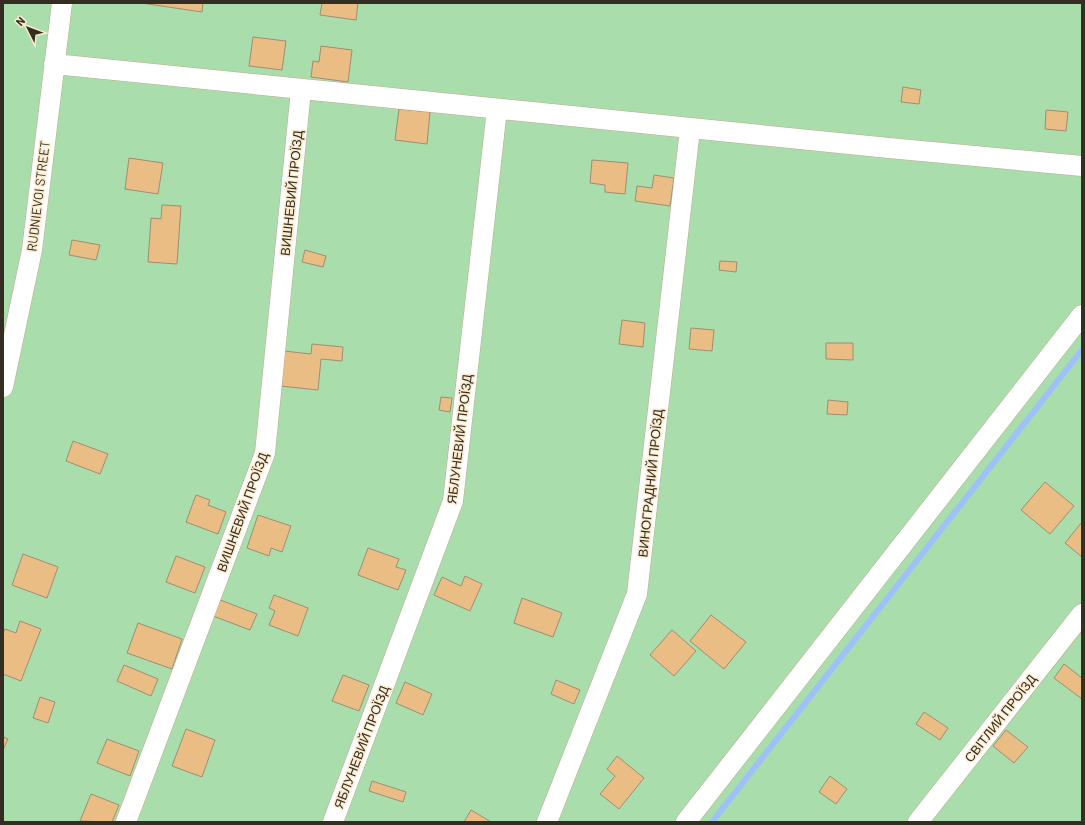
<svg xmlns="http://www.w3.org/2000/svg" width="1085" height="825" viewBox="0 0 1085 825" font-family="Barlow,sans-serif">
	<style>
		.green { fill: #a9ddac }
		.lines { fill: none; stroke-linecap: round; stroke-linejoin: round }
		.stream { stroke: #a0c0fa; stroke-width: 6 }
		.building { fill: #e9bd83; stroke: #a08d74 }
		.minor-casing { stroke: #bcab90; stroke-width: 21 }
		.minor { stroke: #fff; stroke-width: 20 }
		.labels { text-anchor: middle; stroke-width: 3; stroke-linejoin: round; paint-order: stroke }
		.street-label { font-size: 13px; fill: #332d22; stroke: #fbeacd }
	</style>
	<rect width="100%" height="100%" fill="#eedcc0"/>
	<path class="green" d="M3,3H1082V822H3Z"/>
	<g class="lines">
		<path class="stream" d="M712,822L1082,350"/>
	</g>
	<path class="building" d="M141,3H203L202,12Z
		M322,3H358L356,20L320,15Z
		M253,37L286,41L282,70L249,66Z
		M321,46L352,50L348,82L311,77L313,61L319,62Z
		M903,87L921,90L919,104L901,102Z
		M399,109L430,112L427,144L395,140Z
		M1046,110L1068,112L1066,131L1045,129Z
		M129,158L163,163L158,194L125,189Z
		M592,160L628,163L625,194L605,192V185L590,183Z
		M654,175L674,178L670,206L635,201L637,186L652,188Z
		M162,205L181,206L177,264L148,262L151,218L161,219Z
		M72,240L100,245L96,260L69,255Z
		M305,250L326,256L323,267L302,262Z
		M720,261L737,262L736,272L719,270Z
		M622,320L645,323L643,347L619,344Z
		M691,328L714,330L712,351L689,349Z
		M826,343H853V360L826,359Z
		M312,344L343,347L342,361L321,359L318,390L280,386L284,351L311,354Z
		M441,397L452,398L450,412L439,410Z
		M828,400L848,402L847,415L827,414Z
		M73,441L108,454L100,474L66,461Z
		M1045,482L1074,506L1050,534L1021,510Z
		M196,495L210,500L208,505L226,512L218,534L186,522Z
		M258,515L291,526L282,552L271,548L269,556L247,548Z
		M1082,522V557L1065,543Z
		M368,548L399,559L396,567L406,570L398,590L358,575Z
		M23,554L58,567L47,598L12,585Z
		M176,556L205,567L195,593L166,582Z
		M465,576L482,584L470,611L434,595L442,577L461,586Z
		M274,595L308,608L298,636L269,625L275,611L269,608Z
		M522,598L562,613L553,637L514,623Z
		M220,600L257,614L250,630L213,616Z
		M711,615L746,642L724,669L690,641Z
		M20,621L41,629L21,681L3,674V633L5,629L16,633Z
		M138,623L182,639L172,669L127,653Z
		M672,630L696,651L674,676L650,655Z
		M1064,664L1082,678V699L1054,678Z
		M124,665L158,679L151,696L117,681Z
		M343,675L369,685L359,711L332,701Z
		M556,680L580,690L574,704L551,694Z
		M405,682L432,694L423,715L396,703Z
		M40,697L55,702L48,723L33,718Z
		M924,712L948,728L940,740L916,724Z
		M186,729L215,740L202,777L172,766Z
		M1006,730L1028,747L1014,763L993,746Z
		M3,737L8,739L3,750Z
		M107,739L139,751L130,776L97,763Z
		M617,756L644,778L619,809L600,794L615,776L607,769Z
		M830,776L847,789L836,804L819,792Z
		M372,781L406,792L403,802L369,791Z
		M91,794L119,805L112,822L80,821Z
		M471,810L491,822H464Z"/>
	<g class="lines">
		<defs>
			<path id="minor" d="M54,64L889,148L1082,166
				M3,387L32,250L62,3
				M126,822L265,453L301,90
				M333,822L453,501L497,109
				M547,822L637,594L690,129
				M686,822L1082,315
				M918,822L1082,614"/>
		</defs>
		<use href="#minor" class="minor-casing"/>
		<use href="#minor" class="minor"/>
	</g>
	<g class="labels">
		<g class="street-label">
			<text transform="translate(291 193) rotate(-84)" y="5">ВИШНЕВИЙ ПРОЇЗД</text>
			<text transform="translate(38 196) rotate(-83)" y="5">RUDNIEVOI STREET</text>
			<text transform="translate(459 439) rotate(-83)" y="5">ЯБЛУНЕВИЙ ПРОЇЗД</text>
			<text transform="translate(650 483) rotate(-84)" y="5">ВИНОГРАДНИЙ ПРОЇЗД</text>
			<text transform="translate(242 512) rotate(-70)" y="5">ВИШНЕВИЙ ПРОЇЗД</text>
			<text transform="translate(1000 718) rotate(-52)" y="5">СВІТЛИЙ ПРОЇЗД</text>
			<text transform="translate(361 747) rotate(-69)" y="5">ЯБЛУНЕВИЙ ПРОЇЗД</text>
		</g>
	</g>
	<rect width="1085" height="825" fill="none" stroke="#332d22" stroke-width="8"/>
	<g transform="translate(28 28) rotate(312)" stroke="#fbeacd" stroke-width="3" paint-order="stroke">
	<path d="M0-3L7 15L0 10L-7 15Z" fill="#332d22"/>
	<text y="-6" font-size="11" font-weight="bold" text-anchor="middle" fill="#332d22">N</text>
	</g>
</svg>
